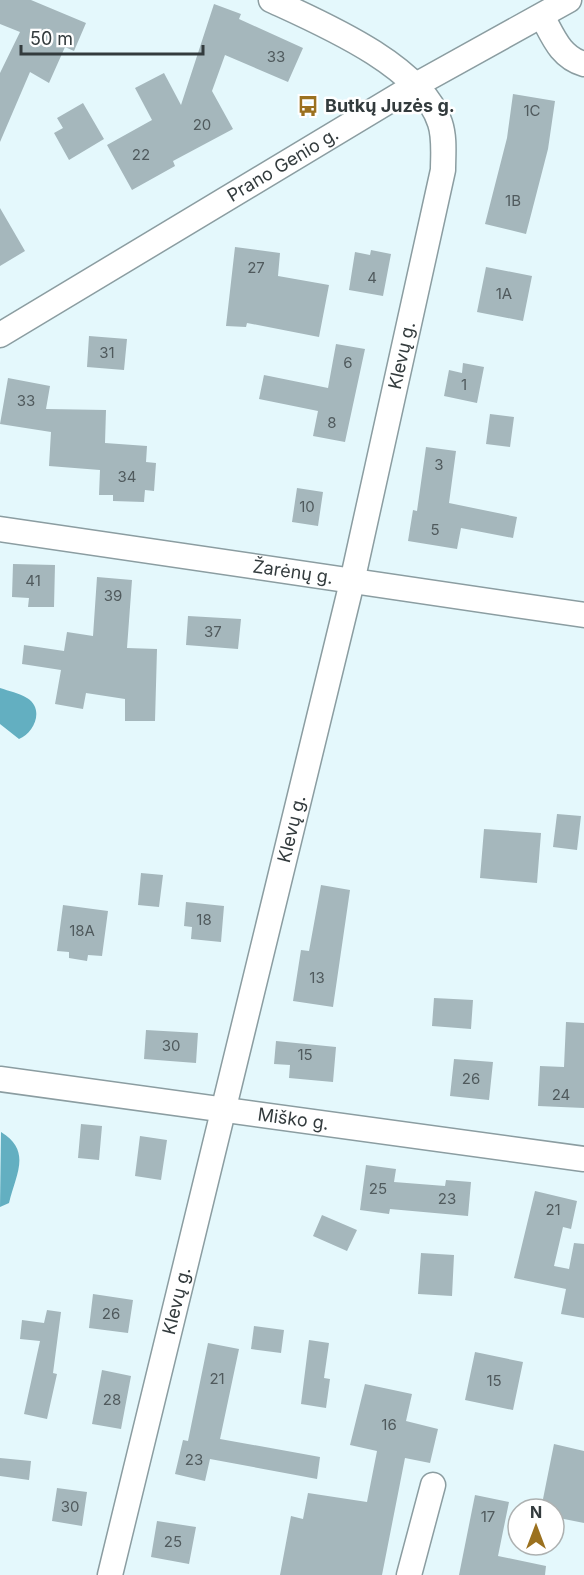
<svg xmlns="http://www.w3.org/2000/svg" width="584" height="1575" viewBox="0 0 584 1575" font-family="Inter,sans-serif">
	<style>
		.water { fill: #63afc1 }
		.building { fill: #a5b7bc }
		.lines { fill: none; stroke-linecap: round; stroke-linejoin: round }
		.street-casing { stroke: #8b9da1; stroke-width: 27 }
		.street { stroke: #fff; stroke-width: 24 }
		.labels { text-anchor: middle; stroke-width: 5; stroke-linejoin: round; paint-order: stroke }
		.number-label { font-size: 15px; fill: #505a5d }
		.poi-label { font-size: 18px; font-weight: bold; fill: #333b3d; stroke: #fff; text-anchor: start }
		.street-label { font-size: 18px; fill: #333b3d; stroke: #fff }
	</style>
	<rect width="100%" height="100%" fill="#e4f8fc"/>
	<path class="water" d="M0,688C9,691 19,693 27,698C45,709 34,733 19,739L0,724Z
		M1,1132C32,1151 16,1174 9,1203L0,1207Z"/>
	<path class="building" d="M0,0H31L86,23L74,51L65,47L49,83L30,72L0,142V73L20,32L0,24Z
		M214,4L241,14L239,19L303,48L288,82L225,55L212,91L233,129L173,161L175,166L132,190L107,145L152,120L135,88L164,73L181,105Z
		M513,94L555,101L548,149L526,234L485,224L507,138Z
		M83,103L104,139L69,160L54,133L63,128L57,118Z
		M0,208L25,251L0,266Z
		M235,247L280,253L278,276L329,285L319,337L247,323L246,327L226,326Z
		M371,250L391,254L383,296L349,290L355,252L370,255Z
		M486,267L532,276L523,321L477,312Z
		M89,336L127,339L124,370L87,367Z
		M336,344L365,349L345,442L313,436L318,411L259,399L264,375L328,388Z
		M463,363L484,367L477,403L444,396L449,370L462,373Z
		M8,378L50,386L46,409L106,410L105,443L147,446L146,462L156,463L154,491L145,490L144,502L113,501V495H99L100,470L49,466L51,432L0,424Z
		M490,414L514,417L510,447L486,444Z
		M426,447L456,451L449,503L517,517L513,538L461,528L457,549L408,541L413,510L417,511Z
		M297,488L323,492L318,526L292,522Z
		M13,564L55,565L54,607H28L29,598L12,597Z
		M97,577L132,580L127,648L157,649L155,721H125V699L86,693L83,709L55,704L61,670L22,664L24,645L64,651L67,632L93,636Z
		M188,616L241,619L238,649L186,645Z
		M557,814L581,816L577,850L553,847Z
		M484,829L541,833L537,883L480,878Z
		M141,873L163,875L159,907L138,905Z
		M321,885L350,890L333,1007L293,1001L301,950L309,951Z
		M186,902L224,906L221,942L191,939L192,927L184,926Z
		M63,905L108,911L102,956L88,955L87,961L69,958V952L57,951Z
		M434,998L473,1000L471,1029L432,1026Z
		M566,1022L584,1023V1108L538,1106L540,1066L564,1067Z
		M146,1030L198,1033L196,1063L144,1059Z
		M276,1041L336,1047L333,1082L289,1078L290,1065L274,1064Z
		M454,1059L493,1062L489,1100L450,1096Z
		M81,1124L102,1126L99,1160L78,1158Z
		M140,1136L167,1140L161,1180L135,1176Z
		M366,1165L396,1169L394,1182L445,1186L446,1180L471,1182L468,1216L390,1209L389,1214L360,1210Z
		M535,1191L577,1201L571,1229L563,1227L554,1266L569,1269L574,1243L584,1244V1318L561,1314L566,1289L514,1278Z
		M322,1215L357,1230L347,1251L313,1236Z
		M421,1253L454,1255L452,1296L418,1294Z
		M93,1294L133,1300L128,1333L89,1328Z
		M47,1310L61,1312L53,1373L57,1374L47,1419L24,1414L40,1341L20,1339L22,1320L44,1323Z
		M254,1326L284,1330L281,1353L251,1349Z
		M309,1340L329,1343L324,1378L330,1379L326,1408L301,1404Z
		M208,1343L239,1349L220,1439L320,1457L317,1479L210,1459L205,1481L175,1474L183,1440L188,1441Z
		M475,1352L523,1362L513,1410L465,1400Z
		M102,1370L131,1376L121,1429L92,1424Z
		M365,1384L412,1394L406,1421L438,1429L430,1463L405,1458L382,1575H280L291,1516L303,1519L308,1493L367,1502L377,1451L350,1445Z
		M554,1444L584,1451V1523L554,1517V1509H541Z
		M0,1458L31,1461L29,1480L0,1476Z
		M57,1488L87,1492L82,1526L52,1521Z
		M475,1495L509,1502L498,1556L546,1566L545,1575H459Z
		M157,1521L196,1527L189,1564L151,1557Z"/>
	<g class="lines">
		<defs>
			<g id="street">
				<path d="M542,16C553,36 560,57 584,64"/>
				<path id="s1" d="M0,335L414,86L569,0"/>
				<path id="s2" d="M0,529L584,615"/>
				<path id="s3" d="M0,1079L584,1159"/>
				<path id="s4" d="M110,1575L352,582L443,170C443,155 445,138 440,123C422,66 321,23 271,0"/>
				<path d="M409,1575L433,1485"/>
			</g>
		</defs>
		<use href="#street" class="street-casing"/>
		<use href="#street" class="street"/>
	</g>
	<defs>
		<symbol id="bus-bare" viewBox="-9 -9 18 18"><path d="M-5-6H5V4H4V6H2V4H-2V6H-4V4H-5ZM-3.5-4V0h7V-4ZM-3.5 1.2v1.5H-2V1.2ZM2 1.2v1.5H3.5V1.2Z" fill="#9b711f" stroke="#fff" stroke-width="2.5" paint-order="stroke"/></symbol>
	</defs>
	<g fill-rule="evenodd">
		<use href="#bus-bare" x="293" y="91" width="30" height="30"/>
	</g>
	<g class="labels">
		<g class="number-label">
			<text x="276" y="62">33</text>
			<text x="532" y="116">1C</text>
			<text x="202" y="130">20</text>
			<text x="141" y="160">22</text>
			<text x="513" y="206">1B</text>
			<text x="256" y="273">27</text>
			<text x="372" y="283">4</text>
			<text x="504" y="299">1A</text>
			<text x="107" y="358">31</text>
			<text x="348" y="368">6</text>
			<text x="464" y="390">1</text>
			<text x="26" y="406">33</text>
			<text x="332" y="428">8</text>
			<text x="439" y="470">3</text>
			<text x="127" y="482">34</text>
			<text x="307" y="512">10</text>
			<text x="435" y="535">5</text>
			<text x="33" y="586">41</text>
			<text x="113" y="601">39</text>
			<text x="213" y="637">37</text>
			<text x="204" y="925">18</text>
			<text x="82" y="936">18A</text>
			<text x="317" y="983">13</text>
			<text x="171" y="1051">30</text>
			<text x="305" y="1060">15</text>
			<text x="471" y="1084">26</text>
			<text x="561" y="1100">24</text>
			<text x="378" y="1194">25</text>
			<text x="447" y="1204">23</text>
			<text x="553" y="1215">21</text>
			<text x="111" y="1319">26</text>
			<text x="217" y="1384">21</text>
			<text x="494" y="1386">15</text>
			<text x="112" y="1405">28</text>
			<text x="389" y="1430">16</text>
			<text x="194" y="1465">23</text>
			<text x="70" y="1512">30</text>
			<text x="488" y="1522">17</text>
			<text x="173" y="1547">25</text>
		</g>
		<g class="poi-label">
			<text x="325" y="112">Butkų Juzės g.</text>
		</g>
		<g class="street-label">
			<text dy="6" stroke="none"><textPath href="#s1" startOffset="330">Prano Genio g.</textPath></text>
			<text dy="6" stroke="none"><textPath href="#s4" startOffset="1254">Klevų g.</textPath></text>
			<text dy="6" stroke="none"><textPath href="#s2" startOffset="296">Žarėnų g.</textPath></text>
			<text dy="6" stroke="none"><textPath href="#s4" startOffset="768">Klevų g.</textPath></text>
			<text dy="6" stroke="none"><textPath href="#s3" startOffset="296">Miško g.</textPath></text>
			<text dy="6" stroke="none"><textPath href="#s4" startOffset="282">Klevų g.</textPath></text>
		</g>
	</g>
	<g transform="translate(536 1527)"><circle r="28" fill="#ffffff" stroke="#adb1b1" stroke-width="1.5"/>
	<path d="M0-4.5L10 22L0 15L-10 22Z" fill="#9b711f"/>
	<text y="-9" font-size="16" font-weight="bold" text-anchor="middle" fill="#333b3d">N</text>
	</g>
	<path d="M21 45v9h182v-9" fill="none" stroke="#333b3d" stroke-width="3"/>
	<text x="30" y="45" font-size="18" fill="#333b3d" stroke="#ffffff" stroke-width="4.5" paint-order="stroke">50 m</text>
</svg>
